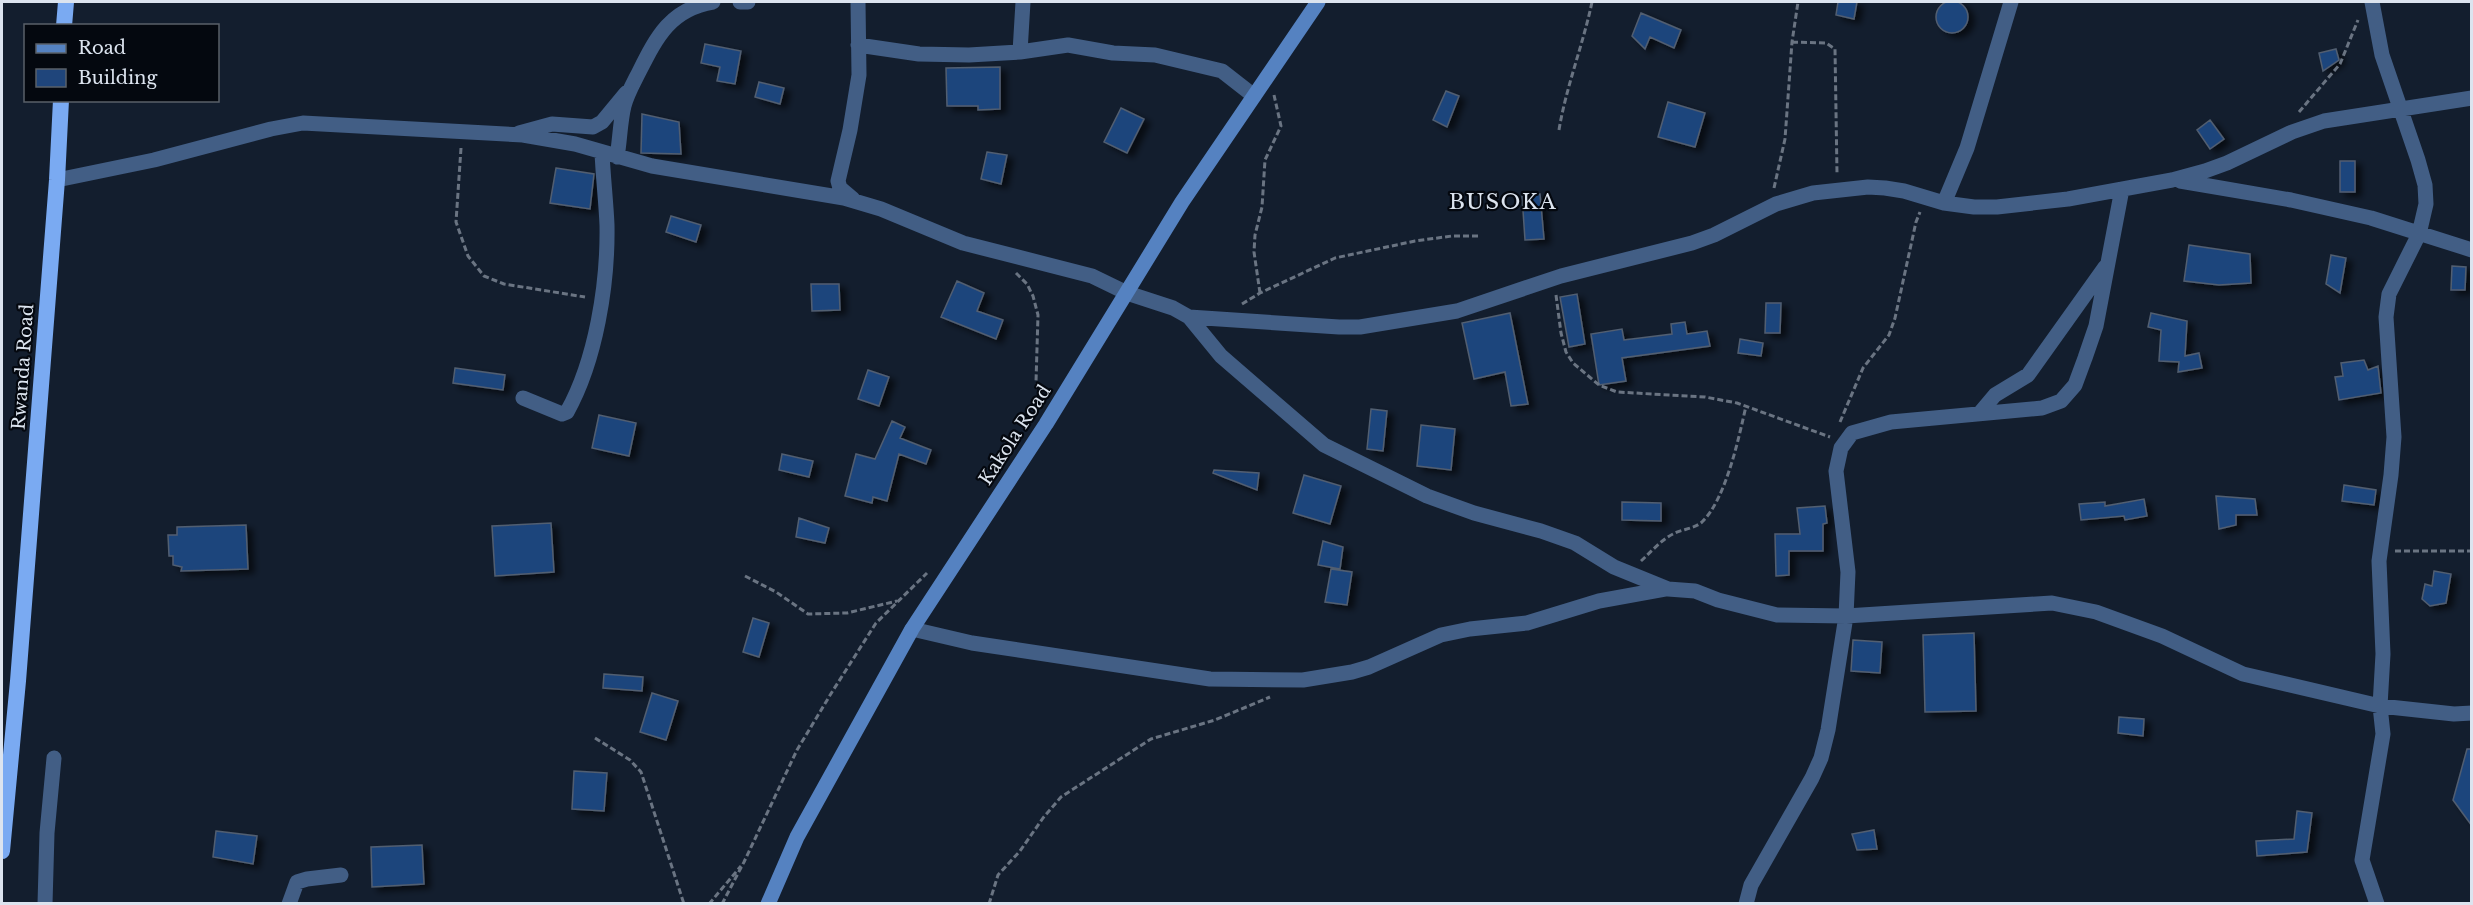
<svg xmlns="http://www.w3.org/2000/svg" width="2473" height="905" viewBox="0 0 2473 905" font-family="'Libre Baskerville',serif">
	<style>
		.building { fill: #1f457b; stroke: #515e71; stroke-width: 1.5; filter: url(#shadow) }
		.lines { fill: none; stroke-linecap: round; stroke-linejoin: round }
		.path { stroke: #6a7482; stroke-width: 3; stroke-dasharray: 6 3; stroke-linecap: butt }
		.minor { stroke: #425e85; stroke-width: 15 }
		.secondary { stroke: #5582c1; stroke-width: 15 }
		.trunk { stroke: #7aaaf2; stroke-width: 16 }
		.labels { text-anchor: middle; stroke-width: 4.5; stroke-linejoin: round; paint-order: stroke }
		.street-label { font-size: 18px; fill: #dce4ef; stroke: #04080f }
		.quarter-label { font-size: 21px; letter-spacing: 1.5px; fill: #dce4ef; stroke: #04080f }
	</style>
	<defs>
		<filter id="shadow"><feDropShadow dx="6" dy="4" stdDeviation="3" flood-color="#0009"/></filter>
	</defs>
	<rect width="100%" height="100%" fill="#131e2e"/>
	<path class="building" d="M1936 17a16 16 0 1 1 32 0a16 16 0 1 1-32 0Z
		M1838,2H1857L1854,19L1836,15Z
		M1641,13L1681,30L1674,48L1650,37L1645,49L1632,36Z
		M705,44L741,51L735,84L717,81L720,67L701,63Z
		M2336,49L2339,60L2323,71L2319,53Z
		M1000,67V109L978,110V106H947L946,68Z
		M759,82L784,88L780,104L755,97Z
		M1446,91L1459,96L1447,127L1433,120Z
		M1668,102L1705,113L1695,147L1658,137Z
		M1121,108L1144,119L1127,153L1104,142Z
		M642,114L679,122L681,154L641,153Z
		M2210,120L2224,139L2210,149L2197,130Z
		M987,152L1007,155L1001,184L981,179Z
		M2340,161H2355V192H2340Z
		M556,168L594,174L590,209L550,203Z
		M1540,194L1544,239L1525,240L1522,196Z
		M671,216L701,225L696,242L666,232Z
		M2189,245L2250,254L2251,283L2219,285L2184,281Z
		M2331,255L2346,258L2340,293L2326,284Z
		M2452,266L2466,267L2465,290H2451Z
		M957,281L984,293L977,311L1003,320L996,339L941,317Z
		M811,284H839L840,310L812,311Z
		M1577,294L1585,344L1569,347L1560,297Z
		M1766,303H1781L1780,333H1765Z
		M1510,313L1528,404L1511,406L1505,372L1474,379L1462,323Z
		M2151,313L2187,321L2185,356L2199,353L2202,368L2178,372L2179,362L2159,361L2161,330L2148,327Z
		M1685,322L1687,334L1707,331L1710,346L1622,358L1626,381L1599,385L1591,334L1622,329L1624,340L1672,334L1671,324Z
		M1740,339L1763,343L1761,356L1738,353Z
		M2364,360L2368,370L2378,366L2381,393L2339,400L2335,377L2343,376L2341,363Z
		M455,368L505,375L503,390L453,383Z
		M868,370L889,377L879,406L858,399Z
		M1371,409L1387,411L1383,451L1367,449Z
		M599,415L636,423L629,456L592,448Z
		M892,421L905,427L900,438L931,450L926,464L899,454L887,501L873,497L872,503L845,496L856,454L875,459Z
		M1421,425L1455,429L1451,470L1417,466Z
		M782,454L813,461L809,477L779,470Z
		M1214,470L1259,473L1257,490L1213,473Z
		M1304,475L1341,486L1330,524L1293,513Z
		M2344,485L2376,490L2374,505L2342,501Z
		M2216,496L2255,499L2257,515H2236V525L2219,529Z
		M2144,499L2147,516L2125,520L2124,516L2081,520L2079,504L2105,502V506Z
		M1622,502L1661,503V521L1622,520Z
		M1825,506L1827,523L1823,524V551H1789V575L1776,576L1775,534H1800L1797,508Z
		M799,518L829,528L825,543L796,537Z
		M551,523L554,572L495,576L492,526Z
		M246,525L248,569L181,571L182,567L173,565V556H169L168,535H177V527Z
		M1323,541L1343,547L1340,569L1318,565Z
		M1331,569L1352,572L1347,605L1325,602Z
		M2434,571L2451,574L2446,603L2430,606L2422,599L2425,584L2432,586Z
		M753,618L769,623L759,657L743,652Z
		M1974,633L1976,711L1925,712L1923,635Z
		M1853,640L1882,642L1880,673L1851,671Z
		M604,674L643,677L642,691L603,688Z
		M652,693L678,701L666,740L640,732Z
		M2119,717L2144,719L2143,736L2118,733Z
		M2467,749H2472V826L2453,800Z
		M574,771L607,773L604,811L572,809Z
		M2297,811L2312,813L2307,852L2257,856L2256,841L2294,839Z
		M1874,830L1877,849L1857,850L1852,834Z
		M216,831L257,836L253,864L213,857Z
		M422,845L424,884L372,887L371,847Z"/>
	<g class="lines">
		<path class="path" d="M1792,42L1826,43L1835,49L1837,173
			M2299,112L2340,64L2358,20
			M1559,130C1566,87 1583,45 1592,2
			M461,148L456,222L468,256L484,276L504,284L585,297
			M1774,188L1785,139L1792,42L1798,2
			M1016,273L1027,284L1033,296L1038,315L1036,382L1041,400
			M1260,293L1254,252L1255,235L1262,207L1265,160L1281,126L1274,95
			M1556,295L1561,333L1566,352L1573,363L1599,385L1617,392L1705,397L1737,403L1830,437
			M1242,304L1260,293L1335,258L1415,241L1452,236H1480
			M1840,422L1863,368L1889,335L1895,318L1916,222L1920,212
			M2395,551H2472
			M1641,561C1651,552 1661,540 1673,534C1682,529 1694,529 1702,522C1726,499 1739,437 1746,406
			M745,576L776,592L808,614L847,613L897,601
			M595,738L630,760L641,772L684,904
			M709,904L741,866
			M722,904L744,862L797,750L832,692L876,623L927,573
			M989,904L998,875L1020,851L1043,818L1061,797L1151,739L1215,720L1270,697"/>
		<path class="minor" d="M740,2H748
			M2372,2L2382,55L2418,160L2425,185L2426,204L2419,234L2389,294L2386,317L2394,437L2391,475L2379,561L2383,654L2380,706L2383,734L2362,860L2377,904
			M858,45L919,54L969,55L1020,52L1068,45L1113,53L1155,55L1222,71L1254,96
			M1020,52L1023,2
			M519,133L552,124L593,127L602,122L626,93
			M617,157C620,140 620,122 624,106C627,94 634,82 639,72C657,36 671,9 713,2
			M57,180L154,160L271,129L303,123L523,135L575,144L652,166L844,198L881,209L963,243L1092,276L1127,293L1173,308L1189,317L1339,327H1360L1457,311L1561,276L1692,243L1714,235L1776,204L1813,193L1868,187L1885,188L1904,191L1944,203L1974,207H1997L2068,199L2172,180L2205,171L2227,163L2292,132L2324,121L2472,98
			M2180,181L2291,200L2371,218L2472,250
			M853,199L840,188L838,181L850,130L859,75L858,2
			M1944,203L1967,148L2011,2
			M1189,317L1221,356L1324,445L1427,496L1474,513L1541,531L1575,543L1614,567L1668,589L1695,591L1718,600L1777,615L1846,616L2052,603L2096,612L2162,636L2243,674L2380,706L2454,714L2472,713
			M523,398L562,414L567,412C596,360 608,284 607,225C606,201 603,177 602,152
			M1979,414L1995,395L2028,375L2105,267
			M912,629L972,643L1210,679L1303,680L1352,672L1369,667L1441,635L1470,629L1527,623L1599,601L1665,589
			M45,904L47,833L54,758
			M289,904L297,882L307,879L341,875
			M1746,904L1751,885L1812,778L1821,758L1828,730L1846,616L1848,572L1836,471L1841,448L1852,433L1891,422L2042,408L2061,401L2075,385L2085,358L2096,326L2122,189"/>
		<path class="secondary" d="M768,904L797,837L912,629L1046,424L1182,202L1318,2"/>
		<path class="trunk" d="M64,26L66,2
			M2,851L18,681L57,180L61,100"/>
	</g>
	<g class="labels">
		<g class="street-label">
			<text transform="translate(23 367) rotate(-86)" y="6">Rwanda Road</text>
			<text transform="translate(1015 435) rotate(-57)" y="6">Kakola Road</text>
		</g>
		<g class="quarter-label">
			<text x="1503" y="209">BUSOKA</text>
		</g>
	</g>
	<rect width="2473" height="905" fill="none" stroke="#dce4ef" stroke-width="6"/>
	<rect x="24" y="24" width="195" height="78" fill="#04080f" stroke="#5a6069" stroke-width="1.5"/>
	<rect x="36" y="44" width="30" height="9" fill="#5582c1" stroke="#5a6069" stroke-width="1.5"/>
	<text x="78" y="54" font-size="18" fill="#dce4ef">Road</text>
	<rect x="36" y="69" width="30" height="18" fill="#1f457b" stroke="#5a6069" stroke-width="1.5"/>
	<text x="78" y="84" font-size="18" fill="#dce4ef">Building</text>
</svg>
